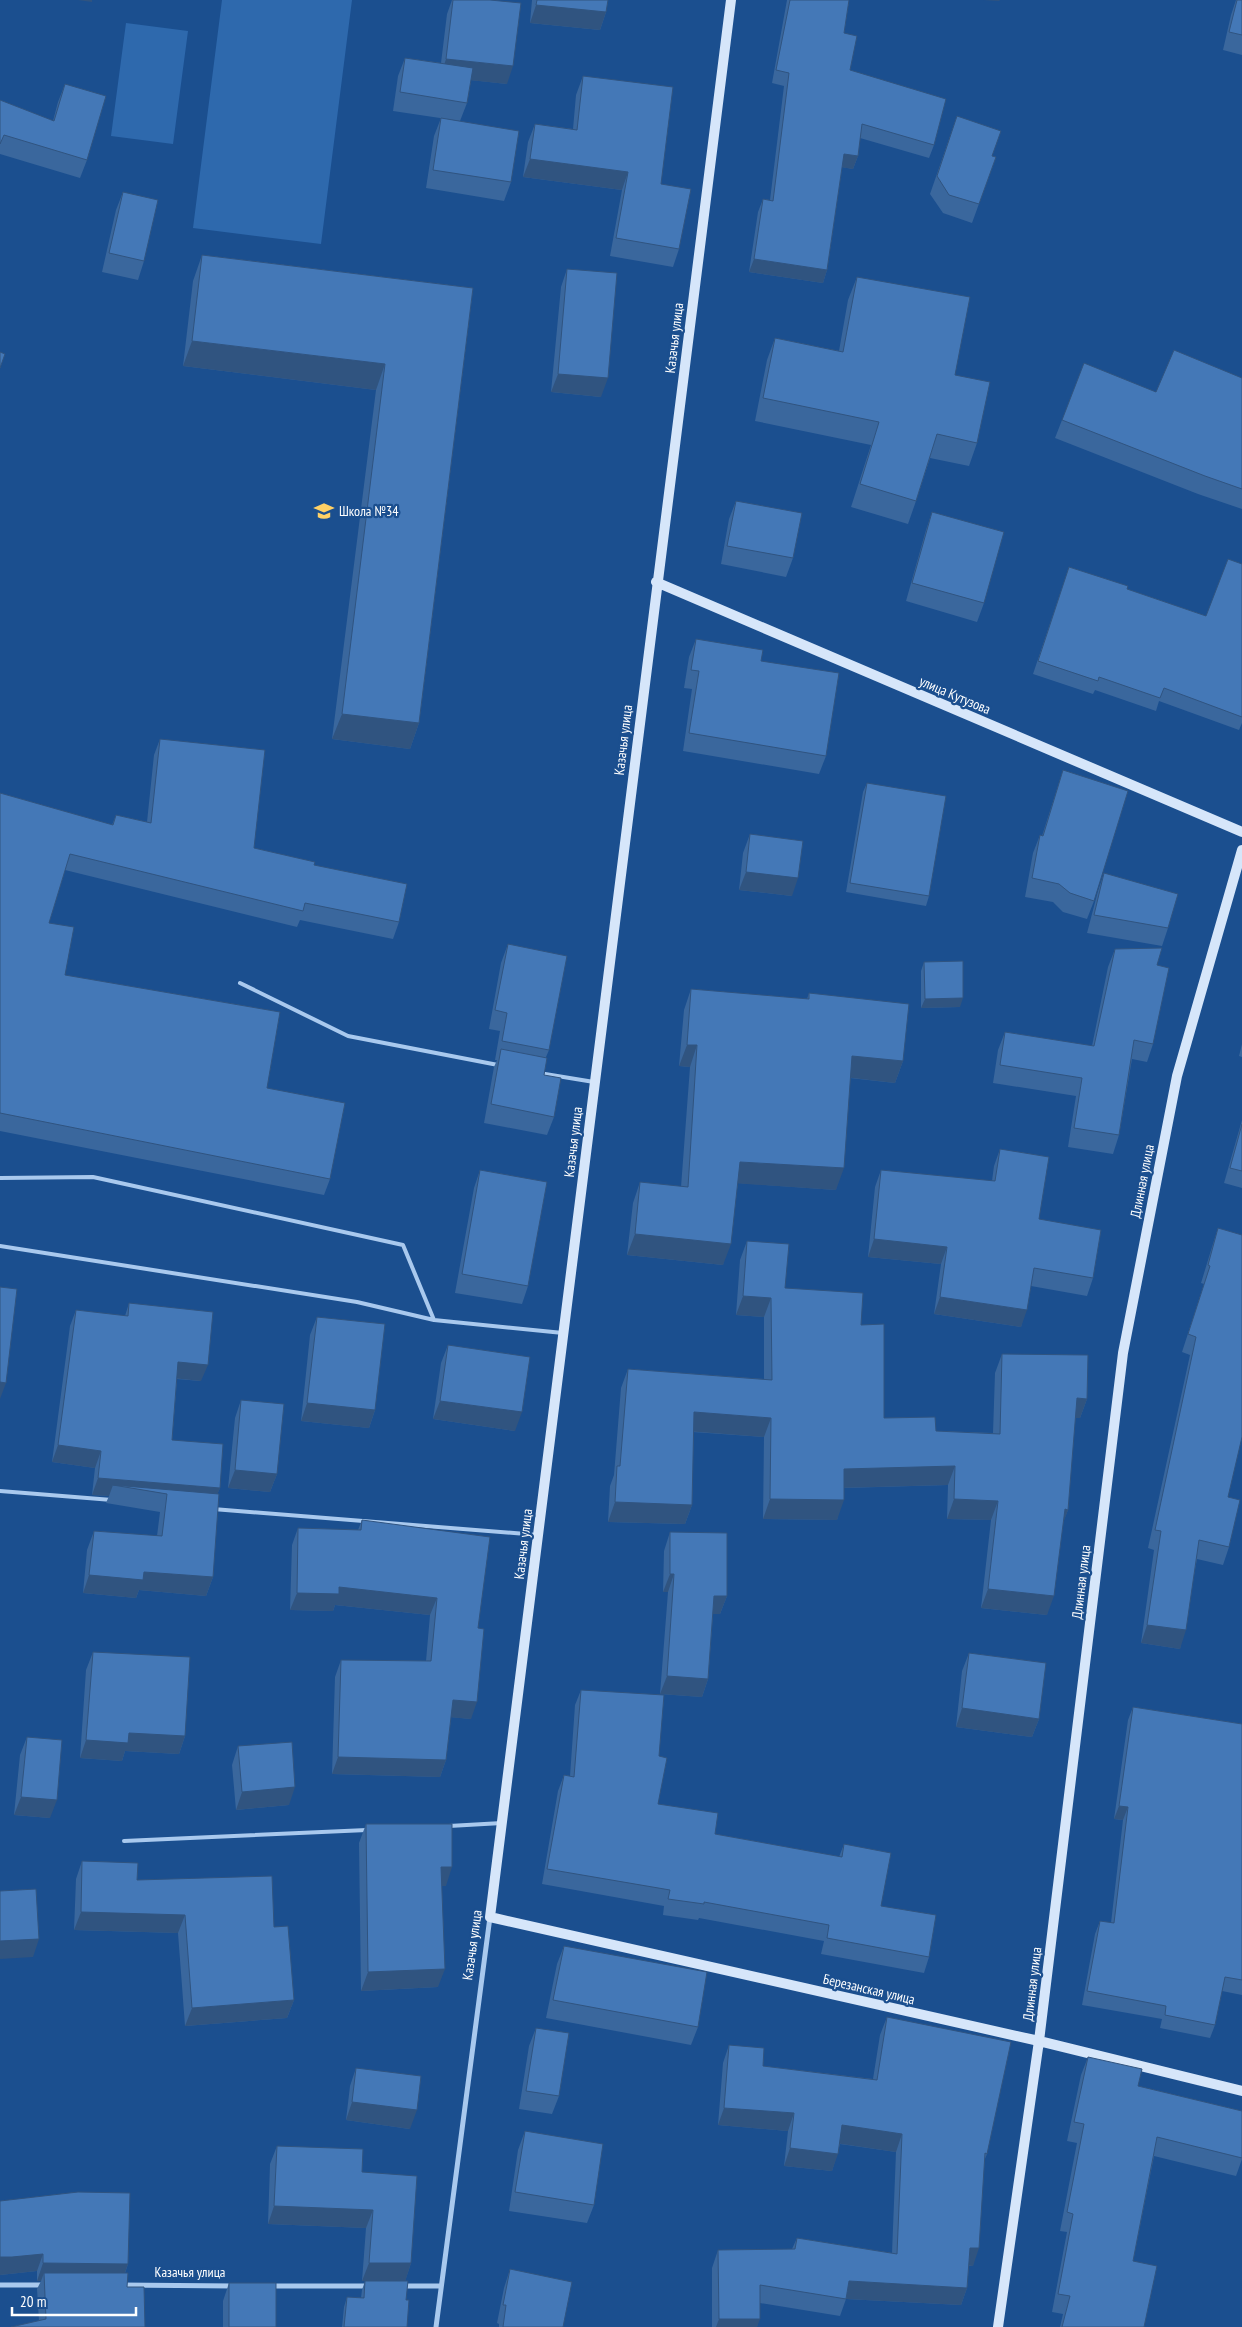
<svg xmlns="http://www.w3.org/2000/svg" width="1242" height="2327" viewBox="0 0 1242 2327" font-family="'PT Sans Narrow',sans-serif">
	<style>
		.grass { fill: #2e69ad }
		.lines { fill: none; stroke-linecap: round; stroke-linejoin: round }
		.lane { stroke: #a9c9ee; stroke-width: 4 }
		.street { stroke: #a9c9ee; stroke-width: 5 }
		.secondary { stroke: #d6e6fa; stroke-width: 10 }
		.wall { fill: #3a679d }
		.shaded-wall { fill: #305480 }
		.building { fill: #4478b7; stroke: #305480 }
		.labels { text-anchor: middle; stroke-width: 4.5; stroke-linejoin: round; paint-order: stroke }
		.street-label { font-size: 14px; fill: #fff; stroke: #1b4f8f }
		.poi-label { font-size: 14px; fill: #fff; stroke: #1b4f8f; text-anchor: start }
	</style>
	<rect width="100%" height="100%" fill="#1b4f8f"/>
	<path class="grass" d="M222,0H352L321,244L193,228Z
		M126,23L188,31L173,144L111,136Z"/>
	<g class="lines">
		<path class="lane" d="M240,983L348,1036L498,1065
			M539,1073L594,1082
			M0,1178L93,1177L403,1245L434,1320L563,1333
			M0,1246L357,1302L434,1320
			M0,1491L112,1500
			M213,1509L538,1535
			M449,1826L502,1823
			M124,1841L367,1830"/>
		<path class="street" d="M0,2285H44
			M120,2285L234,2286
			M270,2286H369
			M400,2286H440
			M436,2327L490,1917"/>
		<path class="secondary" d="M731,0L490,1917L1039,2041L1242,2091
			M656,582L1242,832
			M998,2327L1039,2041L1123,1353L1177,1076L1242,850"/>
	</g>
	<path class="wall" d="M452,0H490L507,84L471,80L467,103L460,121L393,111L398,76L405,58L441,63L447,14Z
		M532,0H608L606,12L600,30L530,23Z
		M787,0H849L844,33L850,70L934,145L929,158L860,138L858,156L853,169L842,167L827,270L823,283L749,272L758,212L763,199L770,200L784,86L772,83Z
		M1236,0H1242V55L1223,50L1231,15Z
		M583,76L661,184L679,249L673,267L610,256L622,190L523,177L528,142L535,124L573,129L576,95Z
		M65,84L87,160L80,178L0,154V100L53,121L58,102Z
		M957,116L992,156L996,157L972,223L943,213L930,194Z
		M441,118L511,182L504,201L426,188L434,136Z
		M123,192L144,261L138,280L102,272L116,210Z
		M202,255L473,288L419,723L410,749L332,739L376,390L183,366L193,281Z
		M567,269L601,397L551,392L561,287Z
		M857,277L955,375L977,443L969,466L930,458L916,501L908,524L851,507L871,445L755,421L767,360L775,338L839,351L848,300Z
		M1242,378V509L1198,494L1055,438L1062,420L1156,392Z
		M736,501L793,558L786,577L721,564L729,519Z
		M932,512L984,603L977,622L906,601L926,530Z
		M1242,564V723L1239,730L1159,701L1156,711L1095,690L1093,694L1033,674L1069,567L1127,589L1206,616Z
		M696,639L761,661L826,756L819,774L683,751L692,689L684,688L689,657Z
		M160,739L254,848L314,865L399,922L393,939L300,920L297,927L65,870L49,923L65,975L267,1088L330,1179L324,1195L0,1131V793L112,825L116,815L147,822L154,755Z
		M1063,770L1094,901L1087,919L1063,912L1053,902L1025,897L1033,853L1040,835L1042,836L1057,789Z
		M867,783L929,896L926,906L846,892L863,792Z
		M750,834L792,896L739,890L743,853Z
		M1104,873L1168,928L1162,946L1087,933L1098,891Z
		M508,944L549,1050L546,1057L544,1075L554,1117L547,1135L484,1123L494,1067L497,1060H495L500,1031L489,1029L501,963Z
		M1115,949L1157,965L1153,1044L1147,1062L1132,1059L1119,1135L1113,1154L1068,1147L1076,1096L993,1083L998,1050L1005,1032L1092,1046L1108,967Z
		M924,962L960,1007L921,1008V971Z
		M691,989L807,999L809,993L903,1061L895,1083L850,1078L836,1190L738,1183L723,1265L627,1255L633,1203L640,1182L681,1187L690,1067L679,1066L684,1010Z
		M1242,1044V1057L1239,1056Z
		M1242,1120V1188L1224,1183Z
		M1000,1149L1039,1219L1093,1278L1087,1296L1031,1286L1021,1327L934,1314L941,1264L868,1257L875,1187L881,1170L992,1181L994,1166Z
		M480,1170L528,1286L522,1304L455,1293L474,1188Z
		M1218,1228L1229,1547L1223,1565L1197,1559L1180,1649L1141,1643L1154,1550L1148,1548L1190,1355L1182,1352L1204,1284L1201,1283L1212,1247Z
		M747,1241L785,1288L861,1325L884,1418L936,1431L993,1433L995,1373L1002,1354L1087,1399L1080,1418H1075L1068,1510L1063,1522L1047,1615L981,1608L991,1520L947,1519L948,1485L844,1488L837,1520L763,1519L764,1437L693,1432L692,1505L685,1524L608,1522L610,1486L614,1475L621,1388L628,1369L764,1379V1317L736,1315L740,1260Z
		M129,1303L201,1381L177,1379L172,1440L220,1488L217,1494L213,1577L206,1596L139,1590L136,1598L83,1593L87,1550L94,1531L157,1536L160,1512L106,1503L109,1496L92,1495L95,1468L52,1462L70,1326L76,1310L125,1316Z
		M317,1317L375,1410L369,1428L301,1421L310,1335Z
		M448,1345L515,1431L433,1419L441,1363Z
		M241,1400L277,1474L270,1492L228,1488L235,1418Z
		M362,1520L478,1628L471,1719L451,1717L446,1760L440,1777L332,1774L335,1677L341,1660L426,1661L430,1615L335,1605L333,1611L290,1610L292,1545L298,1528L358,1530Z
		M670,1532L727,1596L720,1614H713L708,1679L702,1697L660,1694L668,1592H663L664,1551Z
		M93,1652L185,1736L179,1754L125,1751L122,1761L80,1758L86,1670Z
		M969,1653L1039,1719L1032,1737L956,1727L962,1671Z
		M581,1690L659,1756L658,1804L715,1834L839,1857L844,1844L881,1906L929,1957L924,1973L821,1954L824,1941L699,1918L698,1920L663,1915L664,1906L542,1884L558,1791L564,1775L570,1776L575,1705Z
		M1133,1707L1242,1724V1995L1222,1991L1215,2025L1210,2038L1160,2028L1162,2019L1082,2005L1095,1934L1100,1921L1111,1923L1123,1820L1114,1819L1128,1720Z
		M27,1737L50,1818L14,1815L20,1755Z
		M238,1746L289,1805L236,1810L232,1765Z
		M366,1824L446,1886H442L438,1987L361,1991L359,1843Z
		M82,1861L274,1927L294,2000L287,2018L185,2026L178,1933L74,1930L76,1879Z
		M564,1946L698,2027L691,2045L546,2018L557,1964Z
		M887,2017L987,2154L984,2161L973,2266H969L967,2288L961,2305L846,2299L840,2316L760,2303L757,2327H712V2268L718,2250L792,2249L797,2238L892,2253L896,2152L840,2144L832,2171L784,2166L788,2131L718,2125L723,2063L729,2045L763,2066L873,2079L880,2035Z
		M536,2028L559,2096L552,2114L519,2109L529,2046Z
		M1088,2057L1138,2086L1242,2111V2159L1236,2176L1154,2156L1133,2261L1144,2327H1060L1063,2314L1052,2312L1067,2232L1060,2231L1077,2143L1067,2141L1081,2075Z
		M356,2068L410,2129L346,2120L350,2086Z
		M525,2131L594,2205L587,2223L509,2211L518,2150Z
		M277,2146L362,2172L411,2263L405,2281L406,2300L407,2327H342L344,2307L347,2297L361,2298L362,2290L365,2281H362L366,2228L268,2224L270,2164Z
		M0,2201L128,2264L125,2273L127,2287L145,2327L39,2321L37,2289L41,2281H37V2271L0,2275Z
		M510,2269L563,2327H499V2324L497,2323L504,2288Z
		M229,2283L276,2327H223V2301Z"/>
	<path class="shaded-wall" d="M78,0H92V2Z
		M983,0H1000L999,1Z
		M536,5L606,12L600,30L530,23Z
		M446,59L513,66L507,84L440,77Z
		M844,154L858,156L853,169L840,167Z
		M530,159L628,172L622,190L523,177Z
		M754,259L827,270L823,283L749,272Z
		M192,341L385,364L376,390L183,366Z
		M558,374L608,378L601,397L551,392Z
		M342,714L419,723L410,749L332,739Z
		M746,872L798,878L792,896L739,890Z
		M963,998L960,1007L921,1008L925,999Z
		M687,1045H697L690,1067L679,1066Z
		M852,1056L903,1061L895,1083L844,1077Z
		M740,1162L844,1168L836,1190L732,1183Z
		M635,1234L731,1244L723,1265L627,1255Z
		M874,1239L947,1247L941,1264L868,1257Z
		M743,1296L771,1298L764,1317L736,1315Z
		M940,1297L1027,1310L1021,1327L934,1314Z
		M178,1362L208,1365L201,1381L172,1378Z
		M0,1382L6,1383L0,1399Z
		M1077,1398L1087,1399L1080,1418H1070Z
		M440,1401L522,1412L515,1431L433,1419Z
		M307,1403L375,1410L369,1428L301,1421Z
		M694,1412L771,1418L764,1437L686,1431Z
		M58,1445L101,1451L95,1468L52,1462Z
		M955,1466L948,1485L837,1488L844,1469Z
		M235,1470L277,1474L270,1492L228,1488Z
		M98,1478L220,1488L213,1505L167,1494L113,1485L109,1496L92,1495Z
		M770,1499L844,1500L837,1520L763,1519Z
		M954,1499L998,1501L991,1520L947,1519Z
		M615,1502L692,1505L685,1524L608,1522Z
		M1065,1509L1068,1510L1061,1529Z
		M144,1572L213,1577L206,1596L139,1590L136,1598L83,1593L89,1575Z
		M670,1574H674L668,1592H663Z
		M339,1587L437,1598L430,1615L335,1605L333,1611L290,1610L297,1593Z
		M988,1589L1054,1596L1047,1615L981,1608Z
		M714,1596H727L720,1614H708Z
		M1147,1625L1186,1630L1180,1649L1141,1643Z
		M667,1676L708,1679L702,1697L660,1694Z
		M453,1700L477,1702L471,1719L447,1717Z
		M962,1708L1039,1719L1032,1737L956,1727Z
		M129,1733L185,1736L179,1754L125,1751L122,1761L80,1758L86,1740Z
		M338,1757L446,1760L440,1777L332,1774Z
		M295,1787L289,1805L236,1810L242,1792Z
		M21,1797L57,1800L50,1818L14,1815Z
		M1119,1806L1128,1807L1123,1820L1114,1819Z
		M441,1867H452L446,1886H434Z
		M81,1912L185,1915L178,1933L74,1930Z
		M39,1939L33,1957L0,1959V1941Z
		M445,1969L438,1987L361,1991L368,1972Z
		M294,2000L287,2018L185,2026L192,2008Z
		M352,2102L417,2110L410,2129L346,2120Z
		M724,2108L794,2113L788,2131L718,2125Z
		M842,2125L902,2134L896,2152L835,2143Z
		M790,2148L838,2154L832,2171L784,2166Z
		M274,2206L373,2210L366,2228L268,2224Z
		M970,2248H979L973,2266L963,2265Z
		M43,2254L37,2271L0,2275V2257Z
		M43,2263L128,2264L122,2281L44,2273L41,2281H37Z
		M369,2263H411L405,2282L362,2281Z
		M849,2281L967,2288L961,2305L846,2299Z
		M719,2319H760L757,2327H716Z"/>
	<path class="building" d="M453,0H490L521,3L513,66L446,59Z
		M537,0H608L606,12L536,5Z
		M790,0H849L844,33L857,36L850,70L946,99L934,145L862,124L858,156L844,154L827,270L754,259L763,199L773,201L789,73L776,70Z
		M1237,0H1242V35L1229,32Z
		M405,58L473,68L467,103L400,92Z
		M583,76L673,87L661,184L691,189L679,249L616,238L628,172L530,159L535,124L577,130Z
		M65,84L106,96L87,160L4,135L0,144V100L54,121Z
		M957,116L1001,131L992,156L996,157L979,204L949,195L937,176Z
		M441,118L519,131L511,182L433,170Z
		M123,192L158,200L144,261L109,253Z
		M202,255L473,288L419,723L342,714L385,364L192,341Z
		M567,269L617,273L608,378L558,374Z
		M857,277L970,297L955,375L990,382L977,443L937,434L916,501L860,484L879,422L763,398L775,338L843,352Z
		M1174,350L1242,378V489L1205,476L1062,420L1084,363L1156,392Z
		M0,352L5,354L0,368Z
		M736,501L802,513L793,558L727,546Z
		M932,512L1004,532L984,603L912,583Z
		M1228,559L1242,564V717L1164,688L1160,698L1099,677L1098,681L1038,661L1069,567L1128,586L1127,589L1206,616Z
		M696,639L763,650L761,661L839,673L826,756L689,733L699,671L691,670Z
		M160,739L265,750L254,848L315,862L314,865L407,884L399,922L305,903L303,911L70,854L49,923L74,927L65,975L280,1012L267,1088L345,1103L330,1179L0,1113V793L113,825L116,815L151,823Z
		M1063,770L1128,791L1094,901L1070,893L1059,884L1032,878L1040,835L1043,836Z
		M867,783L946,796L929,896L850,883Z
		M750,834L803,841L798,878L746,872Z
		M1104,873L1178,894L1168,928L1094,915Z
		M508,944L567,956L549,1050L502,1041L507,1013L495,1010Z
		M1162,948L1157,965L1169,968L1153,1044L1134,1040L1119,1135L1074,1128L1082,1078L1000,1065L1005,1032L1094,1046L1115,949Z
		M963,961V998L925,999L924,962Z
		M691,989L809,999V993L909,1004L903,1061L852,1056L844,1168L740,1162L731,1244L635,1234L640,1182L688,1187L697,1045H687Z
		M501,1049L547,1058L544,1075L561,1078L554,1117L491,1104Z
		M1242,1124V1171L1230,1168Z
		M1000,1149L1049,1157L1039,1219L1101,1230L1093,1278L1034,1268L1027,1310L940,1297L947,1247L874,1239L881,1170L995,1181Z
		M480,1170L547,1182L528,1286L462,1274Z
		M1218,1228L1242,1235V1437L1228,1497L1240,1500L1229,1547L1199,1540L1186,1630L1147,1625L1161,1531L1155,1530L1196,1337L1188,1334L1210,1266L1208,1265Z
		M747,1241L789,1244L785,1288L863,1293L861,1325L884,1324V1418L935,1417L936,1431L1000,1434L1002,1354L1088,1355L1087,1399L1077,1398L1068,1510L1065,1509L1054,1596L988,1589L998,1501L954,1499L955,1466L844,1469V1500L770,1499L771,1418L694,1412L692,1505L615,1502L617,1466H620L628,1369L772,1380L771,1298L743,1296Z
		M0,1287L17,1289L6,1383L0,1382Z
		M129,1303L213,1312L208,1365L178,1362L172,1440L223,1444L220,1488L98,1478L101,1451L58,1445L76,1310L128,1316Z
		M317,1317L385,1324L375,1410L307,1403Z
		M448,1345L530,1357L522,1412L440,1401Z
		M241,1400L284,1404L277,1474L235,1470Z
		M113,1485L219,1494L213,1577L144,1572L143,1580L89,1575L94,1531L162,1536L167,1494Z
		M362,1520L490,1537L478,1628L484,1629L477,1702L453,1700L446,1760L338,1757L341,1660L431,1661L437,1598L339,1587V1594L297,1593L298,1528L361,1530Z
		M670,1532L727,1533V1596H714L708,1679L667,1676L674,1574H670Z
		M93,1652L190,1657L185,1736L129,1733L128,1743L86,1740Z
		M969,1653L1046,1663L1039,1719L962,1708Z
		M581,1690L664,1695L659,1756L667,1758L658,1804L718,1813L715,1834L842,1857L844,1844L891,1853L881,1906L936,1915L929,1957L827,1938L829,1925L704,1902V1904L668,1899L670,1890L547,1869L564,1775L574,1777Z
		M1133,1707L1242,1724V1980L1225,1977L1215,2025L1165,2015L1166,2006L1087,1991L1100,1921L1114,1923L1128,1807L1119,1806Z
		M27,1737L62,1740L57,1800L21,1797Z
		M292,1742L295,1787L242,1792L238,1746Z
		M366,1824H452V1867H441L445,1969L368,1972Z
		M82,1861L138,1863L137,1880L272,1876L274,1927L288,1926L294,2000L192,2008L185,1915L81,1912Z
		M36,1889L39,1939L0,1941V1891Z
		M564,1946L707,1972L698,2027L553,2000Z
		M887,2017L1011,2042L987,2154L985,2153L979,2248H970L967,2288L849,2281L846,2299L760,2285V2319H719L718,2250L795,2249L797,2238L897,2254L902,2134L842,2125L838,2154L790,2148L794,2113L724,2108L729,2045L764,2048L763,2066L877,2080Z
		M536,2028L569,2033L559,2096L526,2091Z
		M1088,2057L1142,2069L1138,2086L1242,2111V2158L1157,2137L1133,2261L1157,2266L1144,2327H1062L1070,2296L1058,2294L1073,2214L1067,2212L1084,2124L1074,2122Z
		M356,2068L421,2076L417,2110L352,2102Z
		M525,2131L603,2144L594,2205L515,2192Z
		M277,2146L363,2149L362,2172L417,2176L411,2263H369L373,2210L274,2206Z
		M78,2192L130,2193L128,2264L43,2263V2254L12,2257H0V2201Z
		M510,2269L572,2282L563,2327H503L506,2305H503Z
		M44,2273H128L127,2287H144L145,2327H11L46,2319Z
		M365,2281H408L406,2300H409L407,2327H344L347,2297L364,2298Z
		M229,2283H276V2327H229Z"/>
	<defs>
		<symbol id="school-bare" viewBox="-9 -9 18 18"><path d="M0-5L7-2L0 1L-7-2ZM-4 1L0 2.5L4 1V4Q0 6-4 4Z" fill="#ffd166" stroke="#1b4f8f" stroke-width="2.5" paint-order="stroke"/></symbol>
	</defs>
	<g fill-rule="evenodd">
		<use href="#school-bare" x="310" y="497" width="28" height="28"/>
	</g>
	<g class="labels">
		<g class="street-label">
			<text transform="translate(674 338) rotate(-83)" y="5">Казачья улица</text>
			<text transform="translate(955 695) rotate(23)" y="5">улица Кутузова</text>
			<text transform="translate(623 740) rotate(-83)" y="5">Казачья улица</text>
			<text transform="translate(573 1142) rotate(-83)" y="5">Казачья улица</text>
			<text transform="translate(1142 1181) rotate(-79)" y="5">Длинная улица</text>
			<text transform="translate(523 1544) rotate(-83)" y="5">Казачья улица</text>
			<text transform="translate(1081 1582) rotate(-83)" y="5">Длинная улица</text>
			<text transform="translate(472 1945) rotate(-82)" y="5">Казачья улица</text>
			<text transform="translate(1032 1984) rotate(-83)" y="5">Длинная улица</text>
			<text transform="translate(869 1989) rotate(13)" y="5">Березанская улица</text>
			<text x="190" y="2277">Казачья улица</text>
		</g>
		<g class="poi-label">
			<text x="339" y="516">Школа №34</text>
		</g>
	</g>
	<path d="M12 2307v8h124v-8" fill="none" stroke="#ffffff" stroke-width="2.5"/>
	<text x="20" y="2307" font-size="15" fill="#ffffff" stroke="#1b4f8f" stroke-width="4" paint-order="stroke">20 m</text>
</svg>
